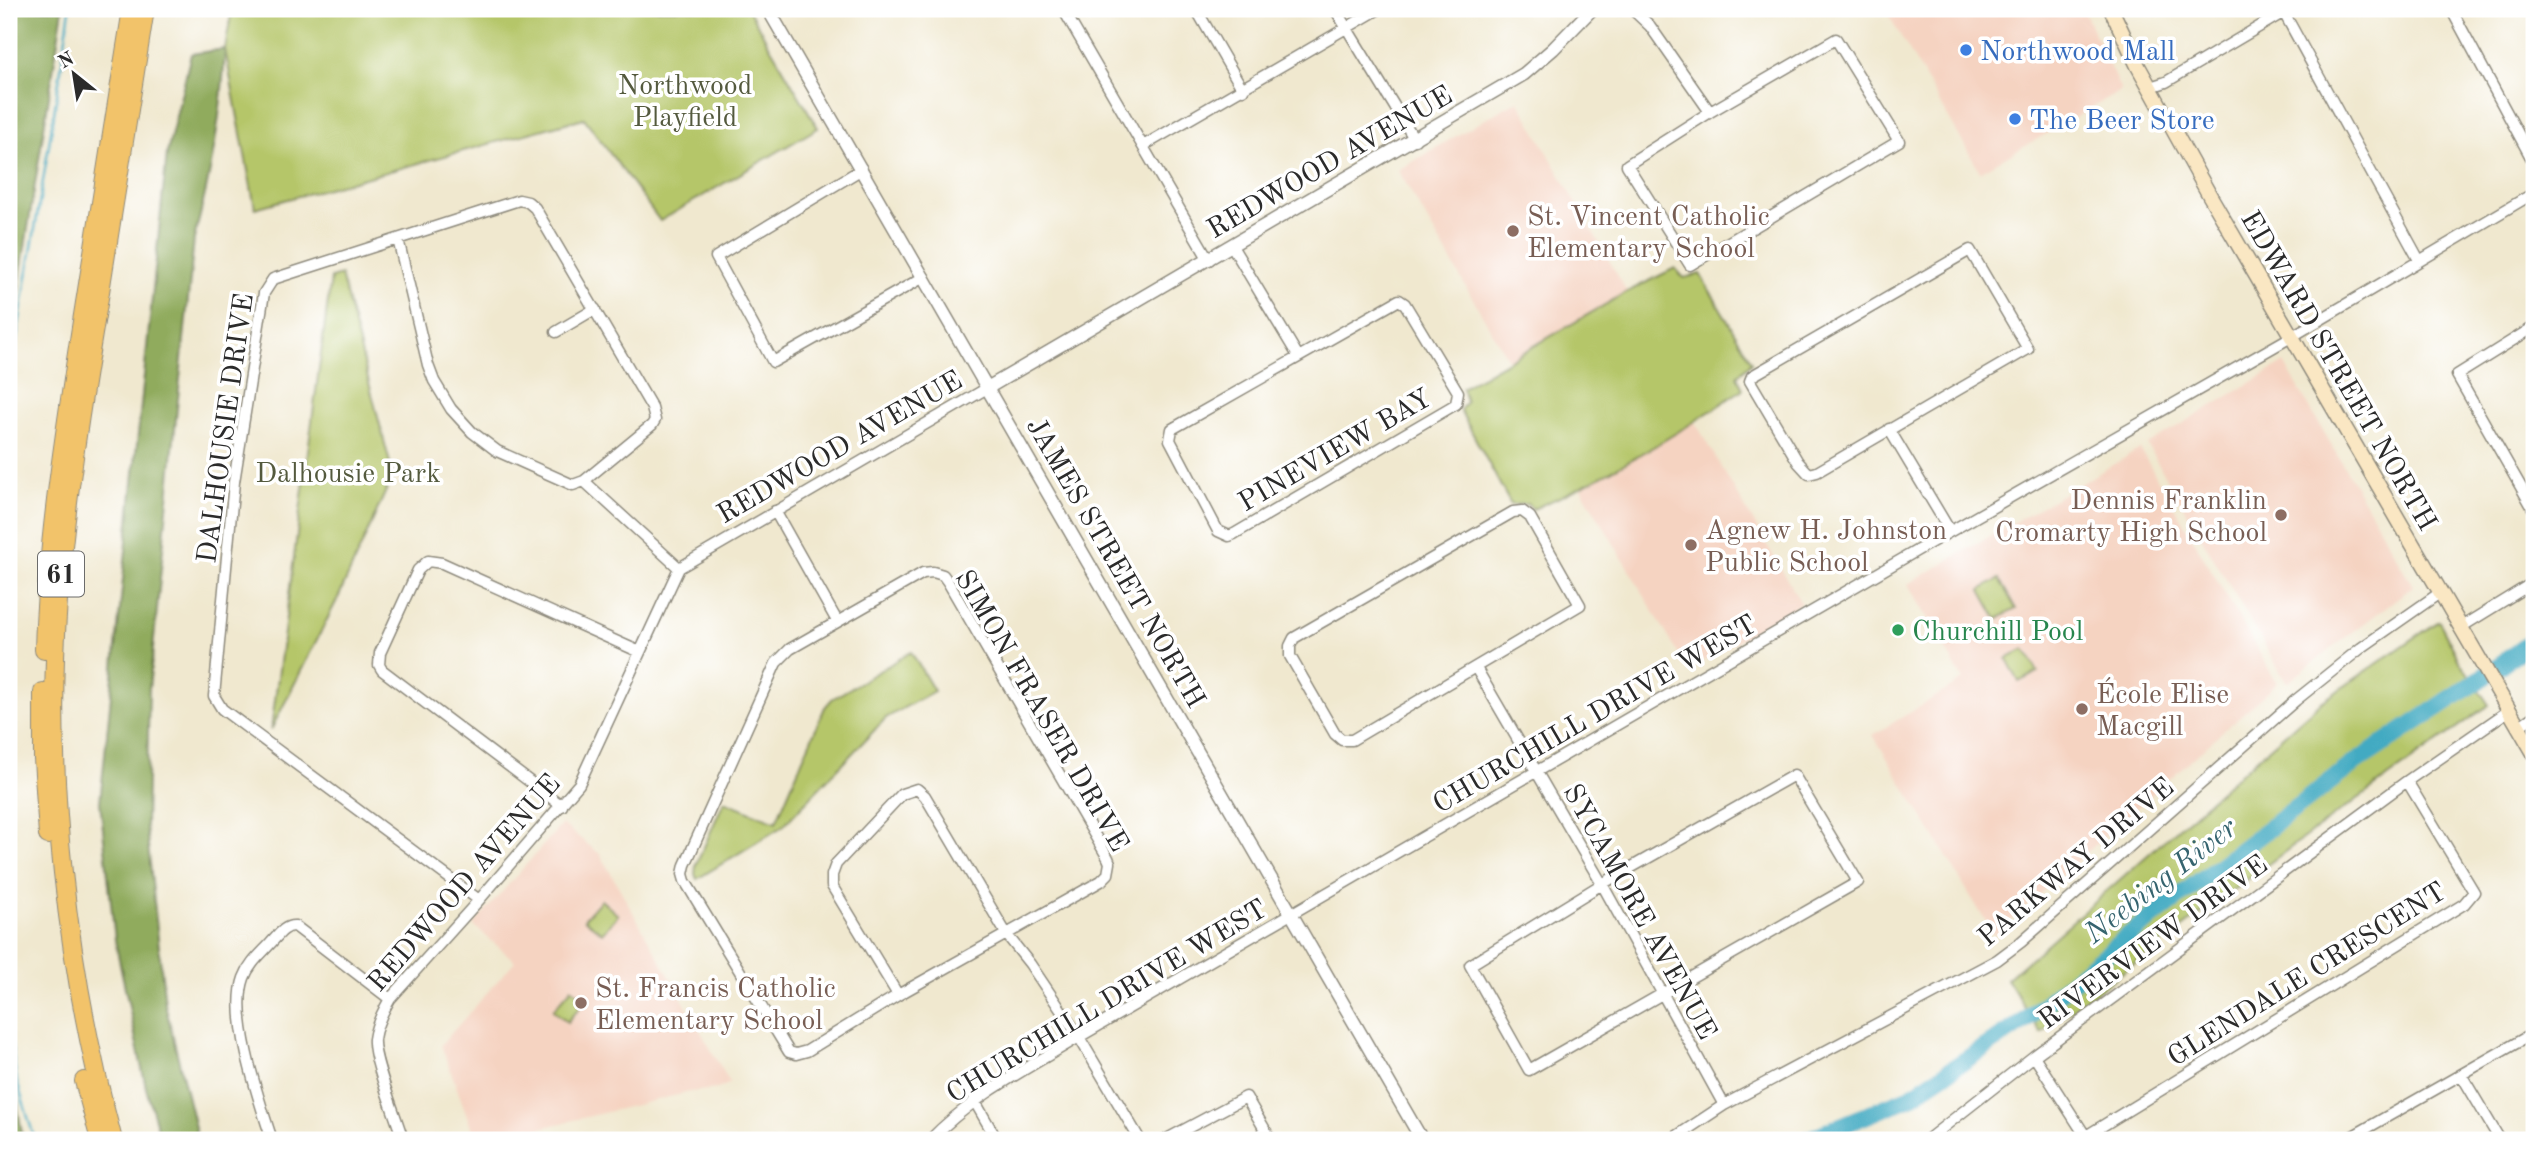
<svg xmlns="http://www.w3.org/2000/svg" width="2543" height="1149" viewBox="0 0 2543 1149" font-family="'Old Standard TT',serif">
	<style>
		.built { fill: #f5d3c1 }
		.green { fill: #b5c669; stroke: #70784a; stroke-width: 2 }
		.forest { fill: #90ab5d; stroke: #5e6b44; stroke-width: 2 }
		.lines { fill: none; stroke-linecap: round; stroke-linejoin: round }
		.stream { stroke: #43aac2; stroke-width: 2.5 }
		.river { stroke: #43aac2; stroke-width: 18 }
		.minor-casing { stroke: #8e8a7d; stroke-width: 13 }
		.tertiary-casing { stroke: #8e8a7d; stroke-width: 15 }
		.secondary-casing { stroke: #8e8a7d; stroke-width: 17 }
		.trunk-casing { stroke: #8e8a7d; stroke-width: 20 }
		.minor { stroke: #fff; stroke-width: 10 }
		.tertiary { stroke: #fff; stroke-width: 12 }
		.secondary { stroke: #fae7c3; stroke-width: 14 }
		.trunk { stroke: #f2c36a; stroke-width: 18 }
		.shop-dot { fill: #3f7fe0; stroke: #fff; stroke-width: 2.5 }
		.education-dot { fill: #8d6e63; stroke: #fff; stroke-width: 2.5 }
		.leisure-dot { fill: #2e9e5b; stroke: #fff; stroke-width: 2.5 }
		.labels { text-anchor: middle; stroke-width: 7; stroke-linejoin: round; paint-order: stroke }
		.shield { fill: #fff; stroke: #6b6b6b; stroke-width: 2 }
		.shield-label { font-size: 26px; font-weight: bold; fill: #2b2b2b }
		.shop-label { font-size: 28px; fill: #366cbe; stroke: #fff; text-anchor: start }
		.park-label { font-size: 28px; fill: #545a3e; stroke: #fff }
		.street-label { font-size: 28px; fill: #2b2b2b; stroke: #fff }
		.education-label { font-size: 28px; fill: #785e54; stroke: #fff; text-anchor: start }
		.leisure-label { font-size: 28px; fill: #27864d; stroke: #fff; text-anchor: start }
		.water-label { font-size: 30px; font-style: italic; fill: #36646f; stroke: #fff }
	</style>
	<rect width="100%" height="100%" fill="#fff"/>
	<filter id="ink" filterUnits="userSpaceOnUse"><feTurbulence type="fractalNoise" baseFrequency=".0143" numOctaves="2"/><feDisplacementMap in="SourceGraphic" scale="14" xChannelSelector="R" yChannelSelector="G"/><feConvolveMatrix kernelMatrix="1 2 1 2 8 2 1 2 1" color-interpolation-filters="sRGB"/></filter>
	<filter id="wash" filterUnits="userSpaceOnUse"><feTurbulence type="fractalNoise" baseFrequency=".00686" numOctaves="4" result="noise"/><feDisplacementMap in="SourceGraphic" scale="28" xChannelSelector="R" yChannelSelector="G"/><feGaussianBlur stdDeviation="1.57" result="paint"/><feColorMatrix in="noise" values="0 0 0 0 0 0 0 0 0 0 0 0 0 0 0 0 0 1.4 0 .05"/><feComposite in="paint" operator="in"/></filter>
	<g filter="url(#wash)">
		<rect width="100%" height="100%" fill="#f0e8cf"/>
		<path class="built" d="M1885,9H2083L2121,91L1980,172Z
			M1518,100L1627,292L1509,361L1398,170Z
			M2284,363L2413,586L2287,683L2147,445Z
			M1695,422L1801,603L1688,670L1581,488Z
			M2140,449L2277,683L1994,935L1873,735L1963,680L1908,584Z
			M562,824L600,854L730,1083L718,1089L690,1092L537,1129L518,1140H476L441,1045L515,961L473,925Z"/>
		<path class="green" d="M232,9H748L818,128L660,221L584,118L255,208L225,49Z
			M1675,268L1684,278L1700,274L1752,362L1737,376L1743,389C1677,435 1607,477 1533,509L1527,504L1511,505L1460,410L1466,402L1462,388L1627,292Z
			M341,275L393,475L340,594L271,730L331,278Z
			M1999,579L2016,609L1997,619L1981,590Z
			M2439,621L2459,660L2489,705L2302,839L2041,1033L2007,979L2320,703Z
			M2025,649L2038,672L2019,682L2007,659Z
			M911,652L934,691L886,718L783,826L697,879L695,874L696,865L724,801L776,822L825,707L832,699Z
			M601,900L618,915L602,933L584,919Z
			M572,988L586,1000L567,1022L553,1010Z"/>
		<path class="forest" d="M9,9H63L9,347Z
			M225,49C222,114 211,176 194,239L149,689L146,826L165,1004L198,1140H161L146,1088L115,940L100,802L167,153L191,54Z
			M9,1052L23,1140H9Z"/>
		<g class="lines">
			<path class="stream" d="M9,386C29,260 52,135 70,9
				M9,1031L17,1082L35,1140"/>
			<path class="river" d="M1807,1140L1908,1098L2023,1022L2129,935L2352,765L2489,673L2534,640"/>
		</g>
	</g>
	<g filter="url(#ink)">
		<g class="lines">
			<defs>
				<path id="minor" d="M1063,9L1209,260
					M1196,9L1243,90
					M1335,9L1415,140
					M1632,9L1650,26L1710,112
					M2282,9L2419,260
					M2451,9L2534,163
					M1836,39L1899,141L1690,265L1627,165L1710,112Z
					M2150,87L2166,82L2284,12
					M1143,146L1379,9
					M862,169L716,257L773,362L924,277
					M398,239L428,365L434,381L451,409L472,432L497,451L573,485L584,481L652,425L655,420L652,408L535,208L528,202L519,200L273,279L264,293L234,482L214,696L222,709L479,900
					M1232,246L1298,356
					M1970,250L2028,349L1817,472L1809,474L1798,462L1750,381L1752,376Z
					M1399,300L1405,304L1458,392L1456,404L1234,534L1229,536L1218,531L1170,440L1172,429Z
					M2534,327L2457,375L2534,510
					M556,332L595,309
					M1889,429L1950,531
					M584,481L679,568
					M775,511L837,621
					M1522,511L1530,517L1580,605L1352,740H1342L1335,734L1290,656V646L1294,638L1513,512Z
					M933,572L943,575L948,582L1108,858L1110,863L1108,874L1101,881L898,995L807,1051L796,1054L789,1052L685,881L683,874L685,865L776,663L790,649L923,573Z
					M2461,627L2534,582
					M1476,668L1602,884L1724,1105
					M2518,727L2534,716
					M1794,775L1858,882L1529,1070L1470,965L1602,884Z
					M562,806L382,670L379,665L380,653L418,570L428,561L442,563L640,652
					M898,995L832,886V875L836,864L902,794L917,789L925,796L1007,935L1030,964L1079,1037L1140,1140
					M2034,1056L2088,1140
					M2462,1076L2500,1140
					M974,1100L997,1140
					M2086,1136L2464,904L2474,892L2407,781
					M272,1140C259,1100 230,1017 244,978C249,964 261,954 270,944C277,937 284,925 295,926L390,999
					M403,1140C397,1119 372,1058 374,1039C376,1024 383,1011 390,999L479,900L579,784L679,568L989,387
					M930,1140C972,1096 1028,1068 1079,1037L1930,543L2291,337L2534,193
					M1165,1140L1246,1097L1271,1140
					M1671,1140L1724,1105L1997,960L2021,942L2296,700L2361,648L2441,592
					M1927,1140L2034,1056L2407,781L2508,711
					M2346,1140L2534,1033
					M2532,1140L2534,1139"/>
				<path id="tertiary" d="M768,9L1422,1140
					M989,387L1524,74L1553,49L1592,9"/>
				<path id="secondary" d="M2111,9L2138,66L2210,196L2534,753"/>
				<path id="trunk" d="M44,650C47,544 64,438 80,334C97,225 115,117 132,9
					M43,692V759L48,835
					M84,1081L100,1140
					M113,1140C66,966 45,781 58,600C66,499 82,398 99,298C114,202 130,105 145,9"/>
			</defs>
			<use href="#minor" class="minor-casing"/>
			<use href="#tertiary" class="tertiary-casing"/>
			<use href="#secondary" class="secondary-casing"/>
			<use href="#trunk" class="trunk-casing"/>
			<use href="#minor" class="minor"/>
			<use href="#tertiary" class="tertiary"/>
			<use href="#secondary" class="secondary"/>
			<use href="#trunk" class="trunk"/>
		</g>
	</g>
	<g class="shop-dot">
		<circle cx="1966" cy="50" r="7"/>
		<circle cx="2015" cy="119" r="7"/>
	</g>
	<g class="education-dot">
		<circle cx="1513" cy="231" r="7"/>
		<circle cx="2281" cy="515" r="7"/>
		<circle cx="1691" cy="545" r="7"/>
		<circle cx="2082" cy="709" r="7"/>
		<circle cx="581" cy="1003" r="7"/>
	</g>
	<circle class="leisure-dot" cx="1898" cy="630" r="7"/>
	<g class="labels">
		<rect class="shield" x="38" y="551.5" width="46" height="45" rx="5"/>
		<g class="shield-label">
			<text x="61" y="583">61</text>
		</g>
		<g class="shop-label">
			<text x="1980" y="60">Northwood Mall</text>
			<text x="2029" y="129">The Beer Store</text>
		</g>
		<g class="park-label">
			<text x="685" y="94">Northwood<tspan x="685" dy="32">Playfield</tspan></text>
			<text x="348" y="482">Dalhousie Park</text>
		</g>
		<g class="street-label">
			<text transform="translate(1329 161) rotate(-30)" y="10">REDWOOD AVENUE</text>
			<text transform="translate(2340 370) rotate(60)" y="10">EDWARD STREET NORTH</text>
			<text transform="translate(224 428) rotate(-82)" y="10">DALHOUSIE DRIVE</text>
			<text transform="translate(839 446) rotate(-30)" y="10">REDWOOD AVENUE</text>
			<text transform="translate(1334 449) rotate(-30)" y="10">PINEVIEW BAY</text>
			<text transform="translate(1117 562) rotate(60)" y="10">JAMES STREET NORTH</text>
			<text transform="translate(1043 710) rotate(60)" y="10">SIMON FRASER DRIVE</text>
			<text transform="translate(1594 713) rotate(-30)" y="10">CHURCHILL DRIVE WEST</text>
			<text transform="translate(2075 861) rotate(-40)" y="10">PARKWAY DRIVE</text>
			<text transform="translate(463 882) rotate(-49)" y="10">REDWOOD AVENUE</text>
			<text transform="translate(1641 911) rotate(61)" y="10">SYCAMORE AVENUE</text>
			<text transform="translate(2152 941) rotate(-36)" y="10">RIVERVIEW DRIVE</text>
			<text transform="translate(2306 973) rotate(-32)" y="10">GLENDALE CRESCENT</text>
			<text transform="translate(1106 1000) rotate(-31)" y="10">CHURCHILL DRIVE WEST</text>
		</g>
		<g class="education-label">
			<text x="1527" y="225">St. Vincent Catholic<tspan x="1527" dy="32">Elementary School</tspan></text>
			<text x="2267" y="509" text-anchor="end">Dennis Franklin<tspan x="2267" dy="32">Cromarty High School</tspan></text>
			<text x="1705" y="539">Agnew H. Johnston<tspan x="1705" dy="32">Public School</tspan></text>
			<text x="2096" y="703">École Elise<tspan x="2096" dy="32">Macgill</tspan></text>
			<text x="595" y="997">St. Francis Catholic<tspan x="595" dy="32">Elementary School</tspan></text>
		</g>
		<g class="leisure-label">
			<text x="1912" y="640">Churchill Pool</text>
		</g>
		<g class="water-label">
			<text transform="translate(2160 880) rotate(-38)" y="10">Neebing River</text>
		</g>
	</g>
	<rect width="2543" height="1149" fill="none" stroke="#fff" stroke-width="35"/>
	<g transform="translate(74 74) rotate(330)" stroke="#ffffff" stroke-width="5" paint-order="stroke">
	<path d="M0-5L12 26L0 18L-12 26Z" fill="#2b2b2b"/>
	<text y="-10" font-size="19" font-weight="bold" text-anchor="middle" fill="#2b2b2b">N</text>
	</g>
</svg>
